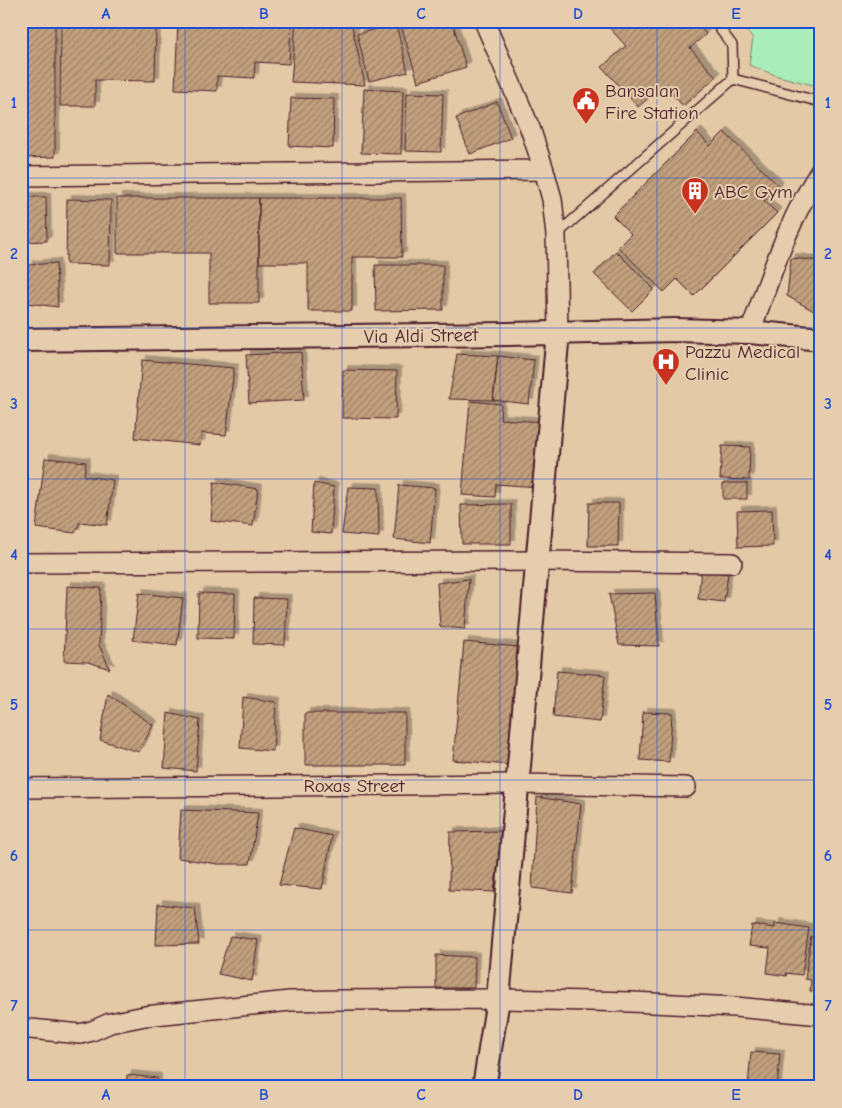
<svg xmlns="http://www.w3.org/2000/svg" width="842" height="1108" viewBox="0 0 842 1108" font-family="'Comic Neue',sans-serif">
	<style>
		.park { fill: #a9eeba; stroke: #7a8672 }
		.building { fill: url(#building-hatch); stroke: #4a1f2b; filter: url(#shadow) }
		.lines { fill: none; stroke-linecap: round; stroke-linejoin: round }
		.service-casing { stroke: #4a1f2b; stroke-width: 12 }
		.minor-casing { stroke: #4a1f2b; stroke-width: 22 }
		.tertiary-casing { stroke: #4a1f2b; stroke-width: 26 }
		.service { stroke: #e6cdae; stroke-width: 9 }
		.minor { stroke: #e6cdae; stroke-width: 19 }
		.tertiary { stroke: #e6cdae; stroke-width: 22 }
		.grid { fill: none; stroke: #1d4ed8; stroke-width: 1; stroke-opacity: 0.55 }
		.labels { text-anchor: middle; stroke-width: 4; stroke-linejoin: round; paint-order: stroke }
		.poi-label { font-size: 19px; fill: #4a1f2b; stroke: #e6cdae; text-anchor: start }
		.street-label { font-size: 19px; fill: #4a1f2b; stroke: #e6cdae }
		.neatline { fill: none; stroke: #1d4ed8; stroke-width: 2 }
		.grid-label { font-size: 16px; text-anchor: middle; font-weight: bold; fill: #1d4ed8 }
	</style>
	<defs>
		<pattern id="building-hatch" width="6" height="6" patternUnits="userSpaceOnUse" patternTransform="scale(1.25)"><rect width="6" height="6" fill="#c1a07d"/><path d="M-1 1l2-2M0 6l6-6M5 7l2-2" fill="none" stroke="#9f8267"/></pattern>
		<filter id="shadow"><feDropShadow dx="4.5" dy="-4.5" stdDeviation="0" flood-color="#0004"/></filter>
	</defs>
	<rect width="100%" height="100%" fill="#e4c9a6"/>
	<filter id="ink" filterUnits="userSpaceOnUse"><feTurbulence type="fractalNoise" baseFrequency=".02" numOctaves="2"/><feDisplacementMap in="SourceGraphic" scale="10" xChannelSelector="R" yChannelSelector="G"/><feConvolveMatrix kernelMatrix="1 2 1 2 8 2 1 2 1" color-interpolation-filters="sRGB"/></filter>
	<g filter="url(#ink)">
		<path class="park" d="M737,21H821V87L778,76L749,65L753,38Z"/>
		<path class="building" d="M21,21H55V157L21,158Z
			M61,21H156L155,81L95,80V106H60Z
			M178,21L291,24L289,64L255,62L254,78L217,76V91L175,89Z
			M403,21H452L466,67L418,82L400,22Z
			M603,21H699L696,23L706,34L690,48L716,77L683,106L664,85L638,107L602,67L626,46Z
			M296,22L352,26L365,85L291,82Z
			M396,24L408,72L369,81L357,34Z
			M364,89L403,91L401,154L361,153Z
			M407,93L443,94L441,152L405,151Z
			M291,98L334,99L333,148L289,146Z
			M497,102L511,138L470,154L456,118Z
			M697,132L710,146L724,132L779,186L764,201L777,213L694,296L677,279L664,292L618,247L631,234L613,216Z
			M21,197H46L47,241L21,242Z
			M117,198H259V303H209V253H117Z
			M259,198H401L402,257H352V311H308V263H259Z
			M67,199L111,200L110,265L66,264Z
			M616,251L654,289L632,311L594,274Z
			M791,258L821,261V315L787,296Z
			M56,263L58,307L27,303L28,265Z
			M375,265H443V310L376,311Z
			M301,352L304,400L249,403L246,355Z
			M457,354L498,356L493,400L449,399Z
			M498,356L534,360L529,404L493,400Z
			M142,360L234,368L226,435L201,433L200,445L135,438Z
			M343,370L397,371L396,419L342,418Z
			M470,401L501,404L500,419L544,422L538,487L496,484L495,497L462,495Z
			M722,446L750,447L749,480L720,479Z
			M45,458L86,462L84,476L113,480L107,525L80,522L75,533L36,528Z
			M214,482L258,489L253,526L211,521Z
			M314,483L334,487L331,534L311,532Z
			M723,483H747V499H723Z
			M399,485L435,488L430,543L394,539Z
			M348,487L378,488L379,537L342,534Z
			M589,503H619L618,546H588Z
			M511,504V544H462L461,505Z
			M772,510L773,546L738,547L737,511Z
			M701,570L728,574L724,602L698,599Z
			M469,579L465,629L440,627L437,583Z
			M67,586L101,588L99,645L110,669L88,662L64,661Z
			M139,593L183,598L177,645L133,640Z
			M199,593L235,594L234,639L198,638Z
			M655,593L659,646L619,645L609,594Z
			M254,598L287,599L285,645L253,644Z
			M464,642L519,647L508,765L453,760Z
			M557,671L605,675L600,722L553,717Z
			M108,694L153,725L139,752L100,740Z
			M243,697L276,702L273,751L240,748Z
			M643,712L672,713L669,762L640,760Z
			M168,713L200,720L196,771L164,768Z
			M305,713H405V765H305Z
			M537,797L581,804L572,893L532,888Z
			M181,810L258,813L250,864H218L178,858Z
			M294,828L332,836L322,889L279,885Z
			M503,831L494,892L449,890L450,832Z
			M158,904L195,908L199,944L156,945Z
			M775,923L809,928L802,975L786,973L787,976L767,973L770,948L749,946L752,925L775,928Z
			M230,936L258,940L252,981L218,974Z
			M811,936L821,938V992L810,991L811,980L805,979Z
			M436,955L475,957L474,988H436Z
			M751,1052L780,1054L777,1087H748Z
			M127,1075L157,1078V1087H126Z"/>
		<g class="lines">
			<defs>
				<path id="service" d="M733,79L821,102
					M556,235L733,79L732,45L714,21"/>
				<path id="minor" d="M484,21L530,128L544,170L552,199L556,235L558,332
					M21,176L544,170
					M750,332C771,276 788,220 821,170
					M21,563L538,561L732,563
					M21,788L518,784L686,787
					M21,1028L80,1034L92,1031L110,1023L145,1016L290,1001L340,1000L498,999L632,1002L735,1007L821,1015"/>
				<path id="tertiary" d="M21,340L508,334L676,330L750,332L821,339
					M484,1087L498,999L558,332"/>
			</defs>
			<use href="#service" class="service-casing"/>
			<use href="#minor" class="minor-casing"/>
			<use href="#tertiary" class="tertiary-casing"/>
			<use href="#service" class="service"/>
			<use href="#minor" class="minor"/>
			<use href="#tertiary" class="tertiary"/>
		</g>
	</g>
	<path class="grid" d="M185,21V1087M342,21V1087M500,21V1087M657,21V1087M21,178H821M21,328H821M21,479H821M21,629H821M21,780H821M21,930H821"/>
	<defs>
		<symbol id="civic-pin" viewBox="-11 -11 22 30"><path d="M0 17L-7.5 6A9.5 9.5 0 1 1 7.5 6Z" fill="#c8321e" stroke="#e6cdae"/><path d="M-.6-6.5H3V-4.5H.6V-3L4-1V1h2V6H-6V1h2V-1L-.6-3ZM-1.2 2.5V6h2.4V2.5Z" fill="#fff"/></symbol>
		<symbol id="building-pin" viewBox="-11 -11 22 30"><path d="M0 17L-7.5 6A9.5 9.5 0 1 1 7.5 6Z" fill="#c8321e" stroke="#e6cdae"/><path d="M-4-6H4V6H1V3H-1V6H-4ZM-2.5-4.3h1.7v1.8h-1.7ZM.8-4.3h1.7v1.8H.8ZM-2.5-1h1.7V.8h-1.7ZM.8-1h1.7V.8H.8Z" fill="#fff"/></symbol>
		<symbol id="hospital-pin" viewBox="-11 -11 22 30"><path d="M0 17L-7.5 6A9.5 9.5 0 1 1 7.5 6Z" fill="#c8321e" stroke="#e6cdae"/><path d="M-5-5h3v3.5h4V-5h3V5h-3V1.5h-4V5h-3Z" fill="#fff"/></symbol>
	</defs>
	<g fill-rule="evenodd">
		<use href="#civic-pin" x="570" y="85" width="32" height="43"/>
		<use href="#building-pin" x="679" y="175" width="32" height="43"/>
		<use href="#hospital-pin" x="650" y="346" width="32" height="43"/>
	</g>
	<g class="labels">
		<g class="poi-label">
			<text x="605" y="97">Bansalan<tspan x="605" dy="22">Fire Station</tspan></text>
			<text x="714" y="198">ABC Gym</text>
			<text x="685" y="358">Pazzu Medical<tspan x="685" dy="22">Clinic</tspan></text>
		</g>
		<g class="street-label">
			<text transform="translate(421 335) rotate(-1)" y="7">Via Aldi Street</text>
			<text x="354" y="792">Roxas Street</text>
		</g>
	</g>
	<rect width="842" height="1108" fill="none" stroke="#e6cdae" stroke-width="55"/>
	<rect x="28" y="28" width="786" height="1052" class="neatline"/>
	<g class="grid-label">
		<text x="106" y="19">A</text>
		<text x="264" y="19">B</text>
		<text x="421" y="19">C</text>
		<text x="578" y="19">D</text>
		<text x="736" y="19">E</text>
		<text x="14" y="108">1</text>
		<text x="828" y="108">1</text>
		<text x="14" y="259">2</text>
		<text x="828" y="259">2</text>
		<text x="14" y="409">3</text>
		<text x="828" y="409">3</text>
		<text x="14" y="560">4</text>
		<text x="828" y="560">4</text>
		<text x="14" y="710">5</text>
		<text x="828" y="710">5</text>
		<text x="14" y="861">6</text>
		<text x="828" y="861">6</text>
		<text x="14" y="1011">7</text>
		<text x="828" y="1011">7</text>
		<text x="106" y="1100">A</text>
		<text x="264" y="1100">B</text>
		<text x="421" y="1100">C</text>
		<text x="578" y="1100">D</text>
		<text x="736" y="1100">E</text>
	</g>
</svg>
